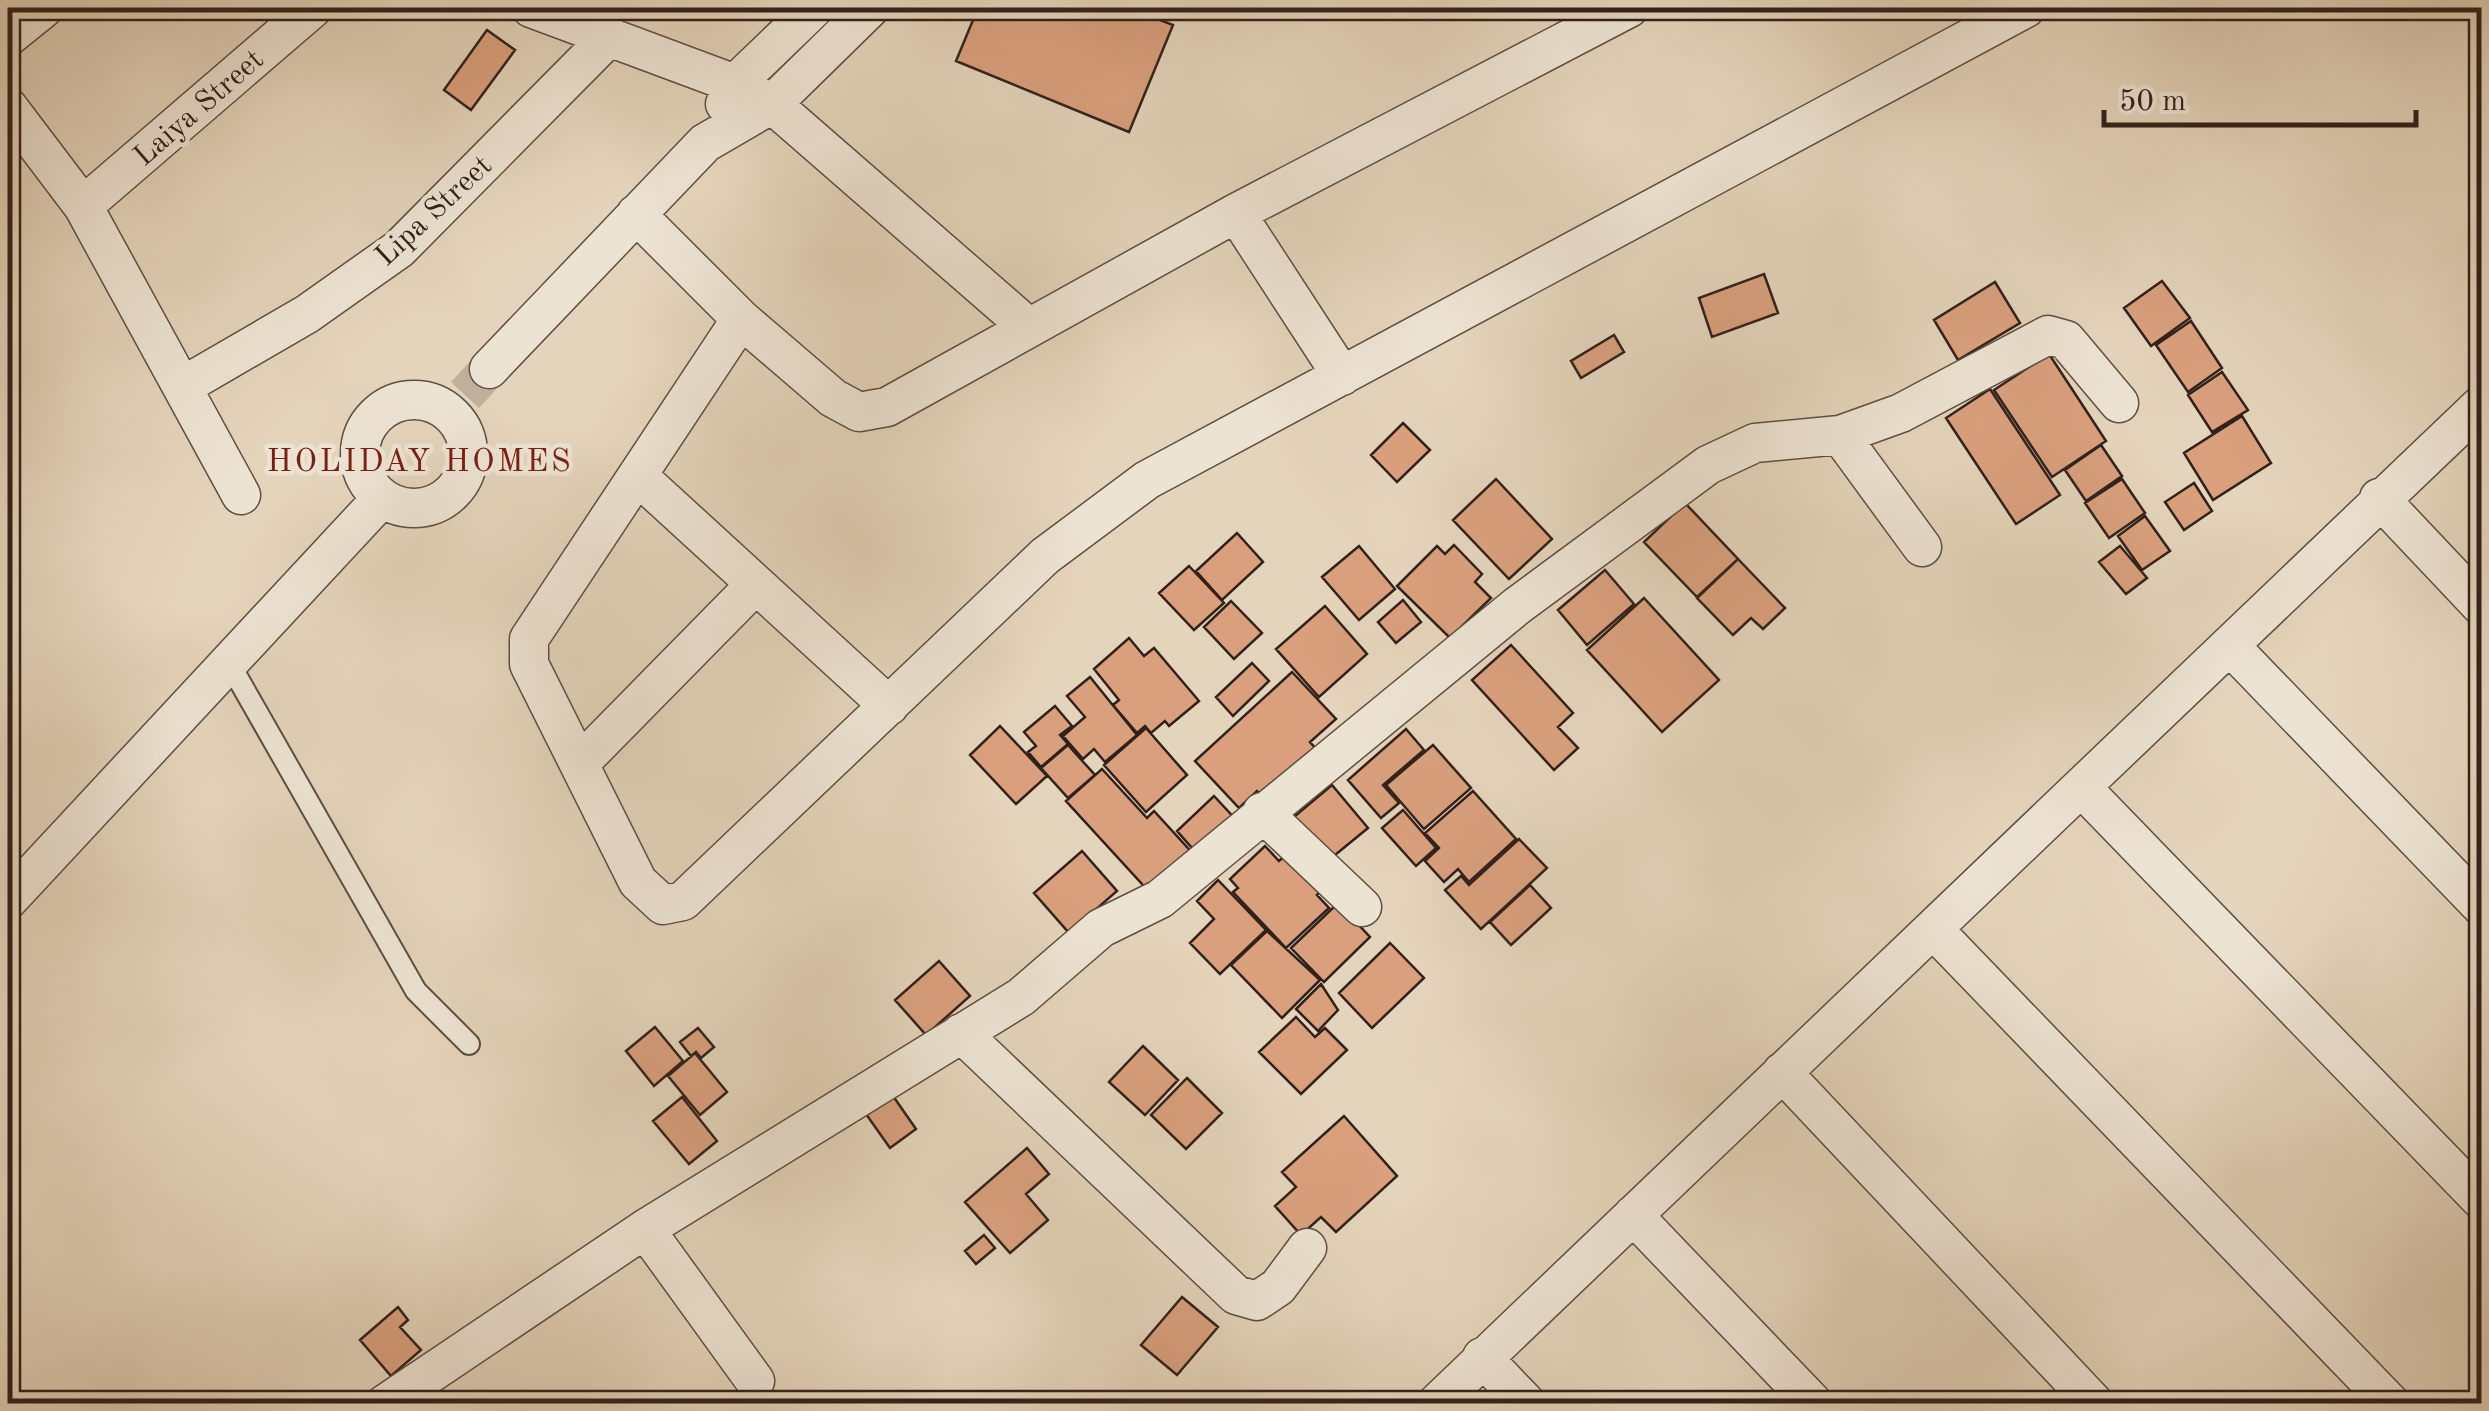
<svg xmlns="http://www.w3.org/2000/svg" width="2489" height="1411" viewBox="0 0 2489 1411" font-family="'Old Standard TT',serif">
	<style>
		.building { fill: #daa07e; stroke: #31211b; stroke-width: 2.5 }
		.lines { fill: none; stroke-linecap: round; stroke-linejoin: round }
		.minor-tunnel { stroke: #c0b09b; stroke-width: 38; stroke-dasharray: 38 19; stroke-linecap: butt }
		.service-casing { stroke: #5e4e43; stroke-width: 24 }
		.minor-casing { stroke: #5e4e43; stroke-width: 41 }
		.service { stroke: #ede3d3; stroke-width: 20 }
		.minor { stroke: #ede3d3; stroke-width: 38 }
		.labels { text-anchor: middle; stroke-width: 9; stroke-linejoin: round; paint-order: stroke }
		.street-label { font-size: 30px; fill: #31211b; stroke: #ede3d3 }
		.neighbourhood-label { font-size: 32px; letter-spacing: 2.5px; fill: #7a1f14; stroke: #ede3d3 }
	</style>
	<rect width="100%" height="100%" fill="#e4d4bb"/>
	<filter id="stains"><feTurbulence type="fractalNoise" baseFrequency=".002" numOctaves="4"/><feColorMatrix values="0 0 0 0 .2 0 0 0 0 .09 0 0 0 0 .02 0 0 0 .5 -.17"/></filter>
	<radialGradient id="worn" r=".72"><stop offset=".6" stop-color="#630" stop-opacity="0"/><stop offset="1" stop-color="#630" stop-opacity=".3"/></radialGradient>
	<path class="building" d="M978,8H1129L1173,25L1129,132L956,61Z
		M487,30L515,50L471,110L444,90Z
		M1764,274L1778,313L1712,337L1699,298Z
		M2162,281L2190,318L2151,346L2124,308Z
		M1995,282L2020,323L1958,360L1934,320Z
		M2191,321L2222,368L2188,392L2156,345Z
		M1614,335L1624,352L1581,378L1571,361Z
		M2049,354L2106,441L2052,477L1994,390Z
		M2222,372L2248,410L2212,432L2188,395Z
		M1990,389L2060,495L2016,524L1946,418Z
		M2242,416L2271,463L2213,500L2184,453Z
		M1403,423L1430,450L1397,482L1371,455Z
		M2101,445L2122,476L2086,501L2065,470Z
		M1496,479L1552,539L1509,579L1453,520Z
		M2122,479L2145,513L2109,538L2085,503Z
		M2194,483L2212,511L2184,530L2165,502Z
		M1685,503L1738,559L1697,597L1644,542Z
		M2145,516L2170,551L2142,570L2118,536Z
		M1237,533L1263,562L1222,600L1196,571Z
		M1454,545L1482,574L1475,582L1491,598L1450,638L1397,586L1437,546L1445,554Z
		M1359,546L1395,589L1359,620L1322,577Z
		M2120,546L2147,578L2126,594L2099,562Z
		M1738,559L1785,608L1763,629L1751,618L1733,635L1697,598Z
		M1189,566L1224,603L1194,630L1159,593Z
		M1605,570L1634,604L1587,645L1558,610Z
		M1644,598L1719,680L1662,732L1587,650Z
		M1403,600L1421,622L1396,643L1378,622Z
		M1231,601L1262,633L1234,659L1204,627Z
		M1325,606L1367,654L1319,697L1276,649Z
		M1129,638L1144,656L1154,648L1199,701L1169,726L1165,721L1151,733L1145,726L1137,733L1113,705L1119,700L1094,669Z
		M1511,645L1573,713L1558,727L1578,748L1554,770L1472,680Z
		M1252,663L1269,681L1233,716L1216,697Z
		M1292,672L1336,719L1310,742L1317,750L1263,798L1257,791L1239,808L1195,761Z
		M1090,677L1137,735L1105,762L1094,749L1083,759L1063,736L1085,717L1067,696Z
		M1055,706L1072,726L1060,735L1068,744L1041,767L1028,752L1036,746L1024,732Z
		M1000,726L1047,776L1016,804L970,755Z
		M1146,728L1187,775L1146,812L1104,765Z
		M1406,729L1424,750L1383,785L1399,803L1381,818L1348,780Z
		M1068,745L1095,775L1068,798L1041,768Z
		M1433,745L1471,788L1424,829L1386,785Z
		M1102,769L1147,818L1154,811L1196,857L1153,896L1066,801Z
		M1332,785L1368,828L1324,864L1289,821Z
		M1473,791L1516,839L1469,882L1458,869L1444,882L1425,861L1439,848L1425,833Z
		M1214,796L1239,823L1201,858L1177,831Z
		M1403,810L1436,848L1416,866L1382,828Z
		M1519,839L1547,868L1481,929L1445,890L1461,876L1469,885Z
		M1265,846L1279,861L1288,853L1322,890L1317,895L1329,908L1286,948L1233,892L1238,888L1230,879Z
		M1082,851L1117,891L1069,933L1034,893Z
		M1218,880L1266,930L1220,974L1190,943L1214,919L1197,901Z
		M1530,885L1551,908L1511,945L1490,922Z
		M1338,903L1370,937L1324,982L1291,948Z
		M1267,931L1320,980L1282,1018L1231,965Z
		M1390,943L1424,978L1372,1028L1339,993Z
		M939,961L970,996L926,1035L895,1000Z
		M1321,984L1338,1010L1318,1031L1296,1009Z
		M1296,1017L1315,1037L1325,1028L1347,1050L1301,1094L1259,1052Z
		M655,1027L683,1061L654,1086L626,1051Z
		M698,1028L714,1047L701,1058L696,1052L691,1056L680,1042Z
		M1143,1046L1178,1080L1145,1115L1109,1082Z
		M695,1053L727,1092L700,1115L668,1076Z
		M1187,1078L1222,1113L1186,1149L1151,1115Z
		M893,1096L916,1129L890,1148L866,1114Z
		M682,1097L717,1141L689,1164L653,1121Z
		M1344,1116L1397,1176L1336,1232L1321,1217L1301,1235L1275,1206L1296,1187L1282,1172Z
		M1027,1148L1049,1174L1026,1194L1048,1220L1010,1253L965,1202Z
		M984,1235L995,1248L976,1264L965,1251Z
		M1182,1297L1218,1327L1177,1375L1141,1345Z
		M398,1307L408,1320L400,1327L421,1350L391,1376L360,1340Z"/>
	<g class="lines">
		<path class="minor-tunnel" d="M465,395L489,369"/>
		<defs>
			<path id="service" d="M228,661L416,991L469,1044"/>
			<path id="minor" d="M531,8L735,84L772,104L1028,327
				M8,37L44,8
				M725,104L735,84L814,8
				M8,107L83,206L241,495
				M83,206L313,8
				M1236,213L1342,376
				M636,214L741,319L833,398L859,412L887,407L1236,213L1629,8
				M741,319L529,639V664L638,882L663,905L683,901L1045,556L1147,480L2026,8
				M489,369L705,143L772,104L870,8
				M183,386L307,314L399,249L610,36
				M360 454a54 54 0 1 1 108 0a54 54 0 1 1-108 0Z
				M1840,435L1922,547
				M640,478L889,706
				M2379,498L2482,607
				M2231,647L2482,907
				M580,763L754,586
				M2081,787L2482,404
				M1262,812L1362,907
				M8,900L382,498
				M1933,929L2391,1404
				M961,1033L1236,1295L1257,1301L1278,1287L1307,1248
				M1782,1072L2095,1404
				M1633,1215L1814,1404
				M645,1229L755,1381
				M1482,1357L1527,1404
				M385,1404L645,1229L1021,997L1101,928L1160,899L1517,606L1708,465L1755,443L1840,435L1901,413L2048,335L2066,340L2119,403
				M1436,1404L2081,787L2482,1201"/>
		</defs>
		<use href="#service" class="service-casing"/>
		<use href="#minor" class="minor-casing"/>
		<use href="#service" class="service"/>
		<use href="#minor" class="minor"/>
	</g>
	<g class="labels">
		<g class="street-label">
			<text transform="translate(198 107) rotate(-41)" y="10">Laiya Street</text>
			<text transform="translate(433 210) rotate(-43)" y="10">Lipa Street</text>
		</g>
		<g class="neighbourhood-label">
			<text x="420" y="471">HOLIDAY HOMES</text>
		</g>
	</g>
	<rect width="2489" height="1411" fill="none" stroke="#e4d4bb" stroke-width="40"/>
	<rect x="10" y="10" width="2469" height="1391" fill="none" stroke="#31211b" stroke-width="5"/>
	<rect x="20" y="20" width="2449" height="1371" fill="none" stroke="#31211b" stroke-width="2.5"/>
	<path d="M2104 110v15h312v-15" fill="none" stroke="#31211b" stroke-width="5"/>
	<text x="2119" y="110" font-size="30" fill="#31211b" stroke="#ede3d3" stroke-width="8" paint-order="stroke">50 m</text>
	<rect width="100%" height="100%" filter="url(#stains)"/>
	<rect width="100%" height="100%" fill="url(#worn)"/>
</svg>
